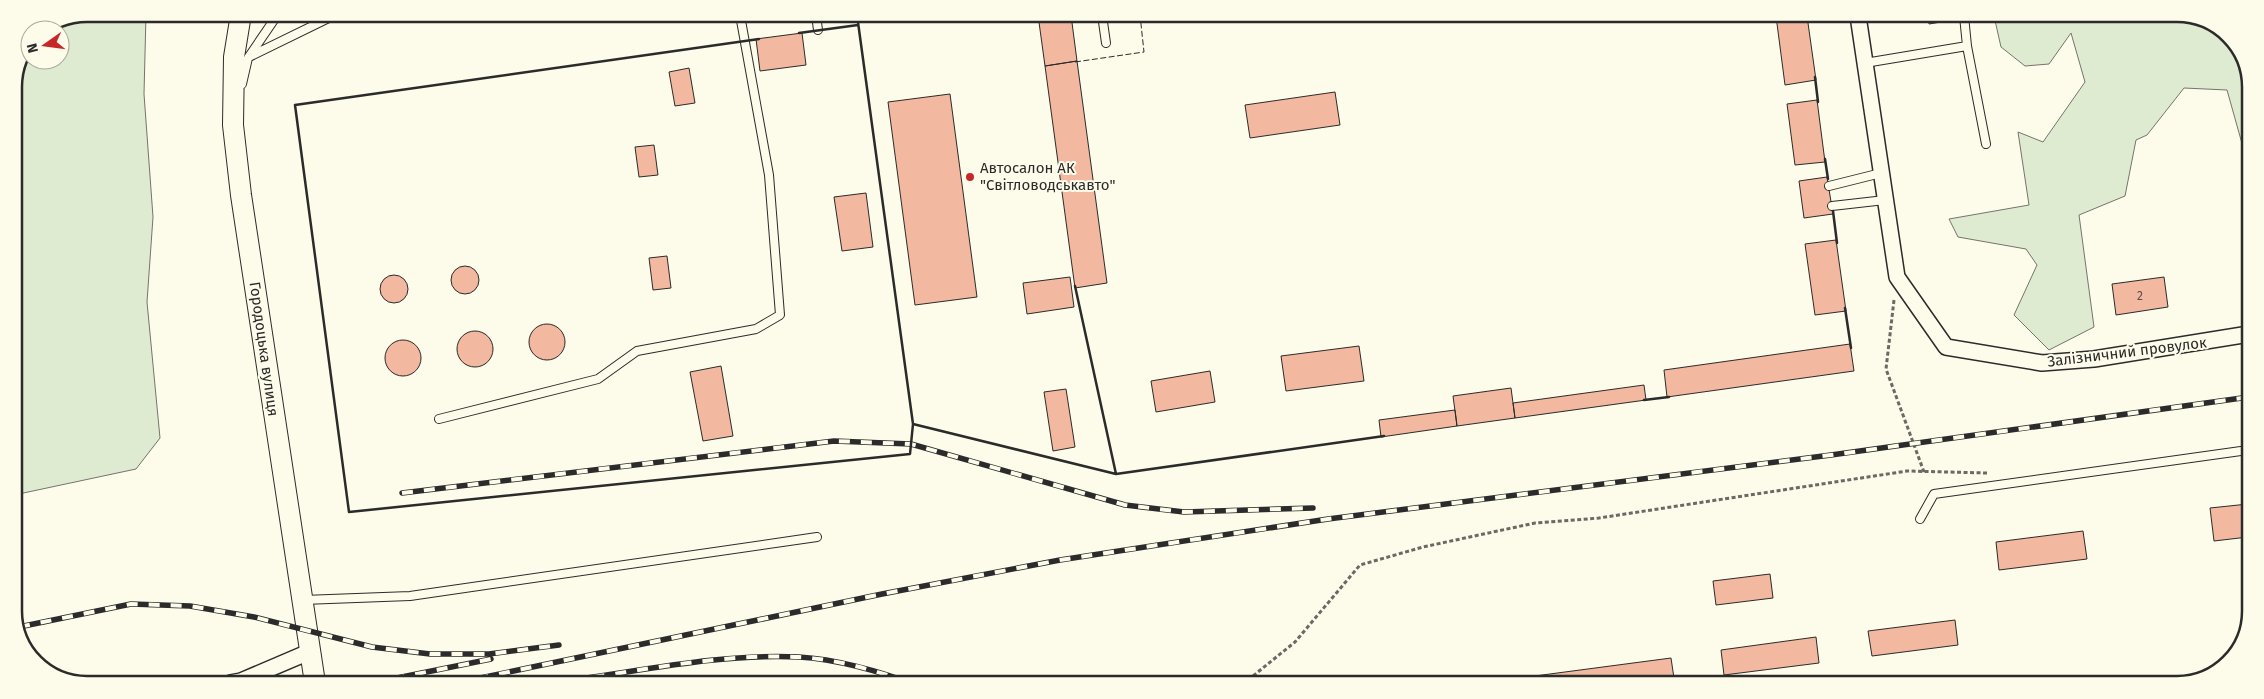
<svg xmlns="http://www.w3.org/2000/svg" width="2264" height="699" viewBox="0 0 2264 699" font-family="'Fira Sans',sans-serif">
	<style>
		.green { fill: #deebd1; stroke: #74746e }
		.building { fill: #f2b8a0; stroke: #2b2b2b }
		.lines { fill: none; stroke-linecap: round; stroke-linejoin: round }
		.service-casing { stroke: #2b2b2b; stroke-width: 10 }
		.minor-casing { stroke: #2b2b2b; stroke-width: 18 }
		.secondary-casing { stroke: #2b2b2b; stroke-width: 22 }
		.path { stroke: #6a6964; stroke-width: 3; stroke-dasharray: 4 2.5; stroke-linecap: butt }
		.service { stroke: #fdfbea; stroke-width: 8 }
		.minor { stroke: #fdfbea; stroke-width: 15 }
		.secondary { stroke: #fdfbea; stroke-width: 20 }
		.rail-casing { stroke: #2b2b2b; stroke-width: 5.5 }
		.rail { stroke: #fdfbea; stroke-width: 4; stroke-dasharray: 11; stroke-linecap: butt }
		.fence { stroke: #2b2b2b; stroke-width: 1; stroke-dasharray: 6 2.5; stroke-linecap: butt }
		.wall { stroke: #2b2b2b; stroke-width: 2.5 }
		.poi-dot { fill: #c62828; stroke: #fdfbea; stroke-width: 2 }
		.labels { text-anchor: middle; stroke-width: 4; stroke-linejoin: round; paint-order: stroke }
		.number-label { font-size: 12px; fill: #5d4e48 }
		.poi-label { font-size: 15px; fill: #2b2b2b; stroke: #fdfbea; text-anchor: start }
		.street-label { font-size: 15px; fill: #2b2b2b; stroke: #fdfbea }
		.rim { fill: none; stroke: #2b2b2b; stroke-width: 2.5 }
	</style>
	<rect width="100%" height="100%" fill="#fdfbea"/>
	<path class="green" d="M88,14H146L144,94L153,217L147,302L160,438L136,469L14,495V88L30,49V60H60V30H48Z
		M1994,16H2196L2235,43L2250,83V172L2227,90L2184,88L2147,135L2136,140L2125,196L2079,215L2094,327L2049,350L2014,315L2037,265L2026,249L1958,237L1949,219L2029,205L2018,132L2043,142L2085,82L2071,33L2049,64L2025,66L2001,47Z"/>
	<path class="building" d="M1038,15H1071L1077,61L1045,66Z
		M1776,16H1807L1816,80L1785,85Z
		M1928,16H1958L1959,19L1929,24Z
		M802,33L806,65L760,71L756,39Z
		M1077,61L1107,283L1075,288L1045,66Z
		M689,68L695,103L675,106L669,72Z
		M1335,92L1340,125L1250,138L1245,105Z
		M950,94L977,297L915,305L888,102Z
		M1817,100L1825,162L1795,165L1787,104Z
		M654,145L658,175L639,177L635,147Z
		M1827,177L1833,214L1804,218L1799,181Z
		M866,193L873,247L842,251L834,197Z
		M1836,240L1846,311L1815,315L1805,244Z
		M667,256L671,288L653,290L649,258Z
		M451 280a14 14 0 1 1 28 0a14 14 0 1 1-28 0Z
		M380 289a14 14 0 1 1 28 0a14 14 0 1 1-28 0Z
		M1070,277L1074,307L1027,314L1023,283Z
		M2164,277L2168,307L2116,315L2112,284Z
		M529 342a18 18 0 1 1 36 0a18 18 0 1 1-36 0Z
		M457 349a18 18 0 1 1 36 0a18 18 0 1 1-36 0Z
		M385 358a18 18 0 1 1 36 0a18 18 0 1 1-36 0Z
		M1850,344L1854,371L1667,397L1664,370Z
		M1359,346L1364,381L1286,391L1281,356Z
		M721,366L733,436L703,441L690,372Z
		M1210,371L1215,402L1156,412L1151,381Z
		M1644,385L1646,400L1515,418L1513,403Z
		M1511,388L1515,418L1457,426L1453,396Z
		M1066,389L1075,447L1053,451L1044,392Z
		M1455,410L1457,426L1381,437L1379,420Z
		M2248,504V537L2214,541L2210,508Z
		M2083,531L2087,559L1999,570L1996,542Z
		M1770,574L1773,598L1716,605L1713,581Z
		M1955,620L1958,645L1872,656L1868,631Z
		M1816,637L1819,663L1724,675L1721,650Z
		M1671,658L1675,685L1474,684Z"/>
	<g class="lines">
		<defs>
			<path id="service" d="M816,15L818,30
				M1102,15L1106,43
				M1964,16L1967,46
				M249,57L337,14
				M1865,63L1967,46L1986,144
				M242,84L248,58L278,14
				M1829,186L1881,173
				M1832,206L1885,200
				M439,419L598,379L637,351L756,329L780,315L769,175L740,15
				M1920,519L1934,494L2248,450
				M303,600L410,596L817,537"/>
			<path id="minor" d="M1858,16L1897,277L1946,347L2042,363L2094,359L2249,334
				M230,683L241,681L309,652"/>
			<path id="secondary" d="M241,14L234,57L233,125L241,195L315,683"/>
		</defs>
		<use href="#service" class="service-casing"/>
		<use href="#minor" class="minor-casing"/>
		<use href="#secondary" class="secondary-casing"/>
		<path class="path" d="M1894,300L1886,369L1924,472
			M1243,684L1295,642L1360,565L1423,547L1535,523L1599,518L1907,471L1987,473"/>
		<use href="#service" class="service"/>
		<use href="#minor" class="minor"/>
		<use href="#secondary" class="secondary"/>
		<defs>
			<path id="rail" d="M402,493L834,441L911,444L1125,505L1184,512L1313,508
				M19,627L131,604L190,606L254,617L372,647L430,654H489L559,645
				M372,683L491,659
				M456,683L882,594L1060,560L1328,519L1831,455L2249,397
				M550,683C633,673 715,653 799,657C835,659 879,671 913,684"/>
		</defs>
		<use href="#rail" class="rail-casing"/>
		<use href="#rail" class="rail"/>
		<path class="fence" d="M1075,62L1144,52L1140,15"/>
		<path class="wall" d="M799,33L858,25
			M759,39L295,105L349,512L910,454L913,424L857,15
			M1815,77L1818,102
			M1825,159L1828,179
			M1833,211L1837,243
			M1075,286L1116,474
			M1845,308L1851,348
			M1644,400L1669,397
			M913,424L1116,474L1384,436"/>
	</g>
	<circle class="poi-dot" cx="970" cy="177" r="5"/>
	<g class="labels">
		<g class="number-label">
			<text x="2140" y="300">2</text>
		</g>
		<g class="poi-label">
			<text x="980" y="173">Автосалон АК<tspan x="980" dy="17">"Світловодськавто"</tspan></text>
		</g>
		<g class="street-label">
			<text transform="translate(264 349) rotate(82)" y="5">Городоцька вулиця</text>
			<text transform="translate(2127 352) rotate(-7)" y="5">Залізничний провулок</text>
		</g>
	</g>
	<path d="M0 0H2264V699H0ZM87 22H2177A65 65 0 0 1 2242 87V611A65 65 0 0 1 2177 676H87A65 65 0 0 1 22 611V87A65 65 0 0 1 87 22Z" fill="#fdfbea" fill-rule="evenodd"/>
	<path class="rim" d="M87 22H2177A65 65 0 0 1 2242 87V611A65 65 0 0 1 2177 676H87A65 65 0 0 1 22 611V87A65 65 0 0 1 87 22Z"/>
	<g transform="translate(45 45) rotate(256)"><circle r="24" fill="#fdfbea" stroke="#a9a89e"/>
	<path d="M0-4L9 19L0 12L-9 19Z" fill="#c62828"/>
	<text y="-8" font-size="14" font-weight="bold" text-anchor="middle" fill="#2b2b2b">N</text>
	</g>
</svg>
